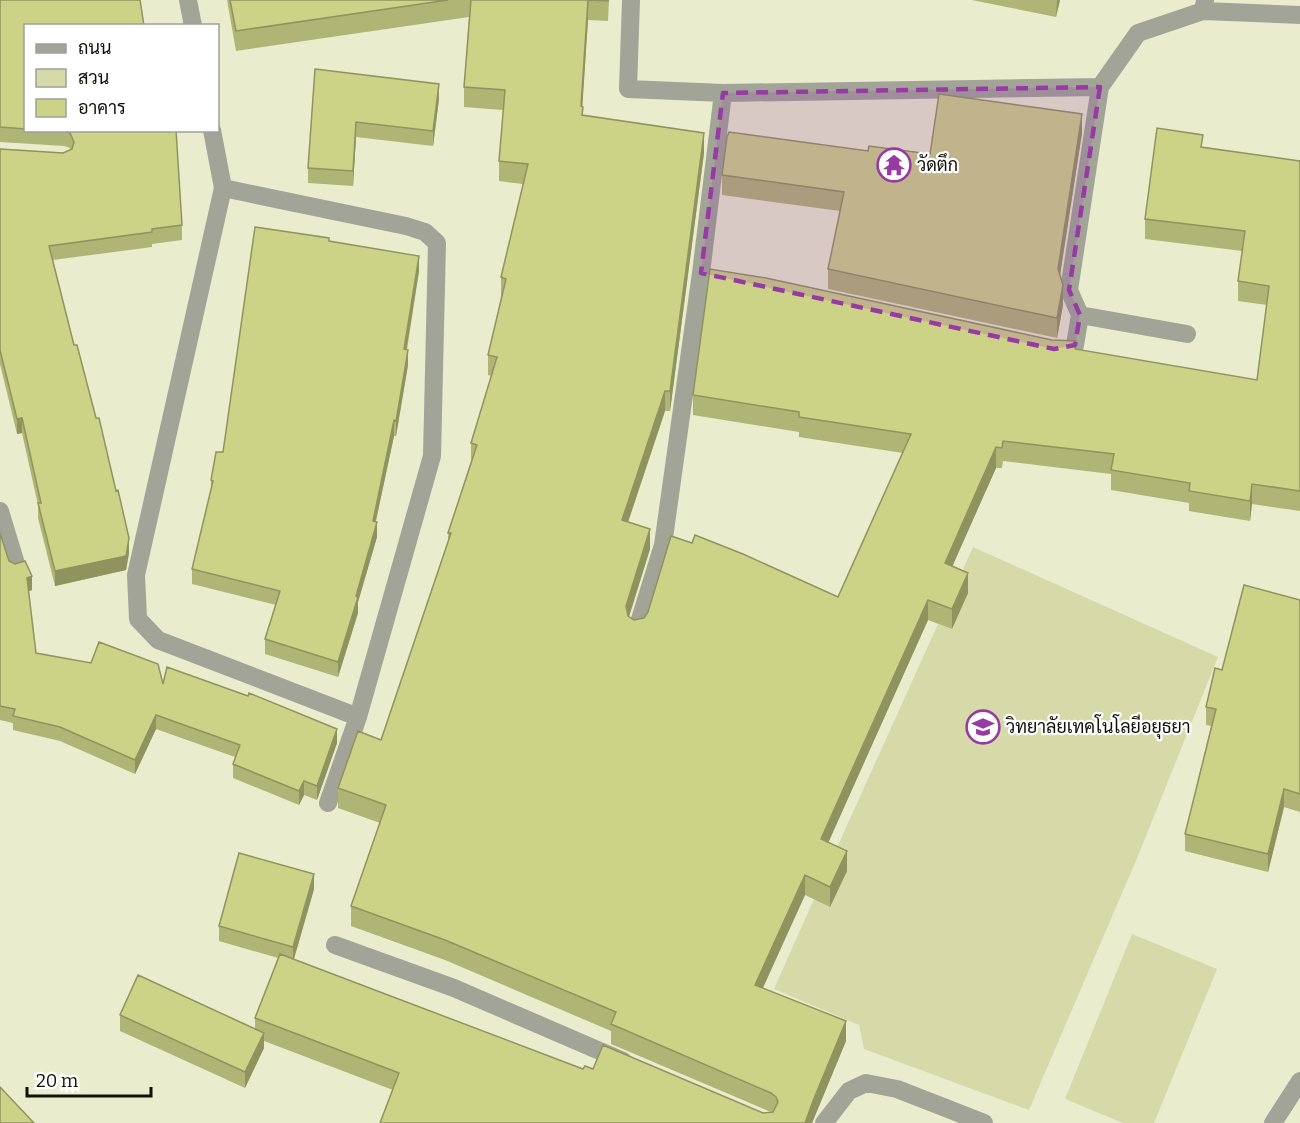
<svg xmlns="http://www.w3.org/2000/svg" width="1300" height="1123" viewBox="0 0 1300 1123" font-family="Bitter,Sarabun,serif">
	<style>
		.green { fill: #d5daa8 }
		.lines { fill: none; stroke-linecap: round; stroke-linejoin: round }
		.minor { stroke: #a2a497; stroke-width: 18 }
		.wall { fill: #afb574 }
		.shaded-wall { fill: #8f945e }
		.building { fill: #ccd387; stroke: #8f945e; stroke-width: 1.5 }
		.marked { fill: #973aa3; fill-opacity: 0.2; stroke: #973aa3; stroke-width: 4.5; stroke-dasharray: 12 8; stroke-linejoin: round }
		.labels { text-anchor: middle; stroke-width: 4.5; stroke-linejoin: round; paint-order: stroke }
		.poi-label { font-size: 18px; fill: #101107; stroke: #fff; text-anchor: start }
	</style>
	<rect width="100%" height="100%" fill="#e9edce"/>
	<path class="green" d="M973,547L1218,657L1138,856L1029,1110L864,1049L859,1025L774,989L814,899L830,907L846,871L830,863L938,624L952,629L967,593L955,587Z
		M1132,934L1217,969L1154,1123H1123L1065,1099Z"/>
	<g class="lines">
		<path class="minor" d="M188,0L193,26
			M631,0L628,89L723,93L1100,87L1138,33L1203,11L1205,0
			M1203,11L1300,15
			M1100,87L1069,290L1080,315L1187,334
			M212,130L223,188L136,575L138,619L158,640L358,717
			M223,188L406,226L425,232L437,243L432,456L358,717L328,803
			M1055,349L1066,350L1075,345L1080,315
			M0,511L17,567
			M637,629L663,545L701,273L723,93
			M335,945L454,988L623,1061
			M824,1123L849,1091L866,1083L897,1089L984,1123
			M1273,1123L1300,1081"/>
	</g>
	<path class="wall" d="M0,0L26,26V130H176L182,225V240L152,244V247L53,260L74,345L129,553L126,570L55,586L38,518V505L22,433L17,434L0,364V149L63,153L70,150V148L64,146L0,142Z
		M227,0H609L608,21L588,20L582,107L583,115L704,153L670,411H665L628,522L650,549L629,617L634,620L838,597L903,453L799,437V432L693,415V395L1076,349L1257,380L1267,305L1238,301V281L1242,251L1145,239V219L1203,147L1300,161V511L1252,504L1250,521L1189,511V503L1111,490V474L1003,461L1002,468H996L952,566L968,593L952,629L928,620L828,842L847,871L830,907L805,895L763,988L846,1041L812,1123L393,1090L264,1041V1048L245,1088L120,1031V1015L255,1029V1018L278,958L219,941V926L314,889L294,959L583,1069H593L763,1113L771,1112L611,1044V1031L445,960L351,926V906L380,823L338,808V788L381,740L448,541V533L471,461V443L492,376L488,375V355L502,298L501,297V277L523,184L499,181V161L503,110L464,107V87L469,17L236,51Z
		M972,0H1060L1056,17Z
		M315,69L439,99L433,146L356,137L353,186L308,183V168Z
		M1082,133L1060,275L1063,305L1057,338L828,289V269L840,211L722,195V175L868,151L930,154Z
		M329,241L419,271L407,350L408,365L396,436H394L376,521L377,537L358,602V613L338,677L265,654V639L276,605L192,584V569L211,490V480L223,452Z
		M0,533L9,561L32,590L28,591L36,653L163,684L337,743L317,800L304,795L299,805L233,778V764L235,757L156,729L135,774L60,741L13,730V723L0,720Z
		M1300,600V812L1284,807L1268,872L1185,851V834L1211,726L1206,725V707L1222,670Z"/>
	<path class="shaded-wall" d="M588,0V20L581,127V106Z
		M1057,0H1060L1056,17Z
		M439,84V99L433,146V131Z
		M1082,114V133L1058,288V269Z
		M356,122V137L353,186V171Z
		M704,133V153L670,411V391Z
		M419,256V271L404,364V349Z
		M1063,285V305L1057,338V318Z
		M408,350V365L396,436V421Z
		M665,391V411L622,540V520Z
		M22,418V433L17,434V419Z
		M394,420V436L374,529L377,522V537L358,602V613L338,677V662L356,596L373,521Z
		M996,447V468L945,583V563Z
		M1252,484V504L1250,521V501Z
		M650,529V549L626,626V606Z
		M129,538V553L126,570L55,586V571Z
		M968,573V593L952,629V609Z
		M32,576V590L27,592V578Z
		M928,600V620L821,859V839Z
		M156,715V729L135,774V760Z
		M337,729V743L317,800V786Z
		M304,781V795L299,805V791Z
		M1284,789V807L1268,872V854Z
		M847,851V871L830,907V887Z
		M314,874V889L293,962V947Z
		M805,875V895L755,1005V985Z
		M846,1021V1041L812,1123H805L813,1101Z
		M264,1033V1048L245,1088V1072Z"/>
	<path class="building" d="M0,0H140L144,26H26V129L0,127Z
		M230,0H448L236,31Z
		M471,0H608V1L588,0L581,106L583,107L582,115L704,133L670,391H665L622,520L650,529L626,606L628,616L634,620L644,618L648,612L671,536L692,543L695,535L743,554L838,597L911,434L799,417V412L693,395L710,269L766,278L1052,340L1076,341L1075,349L1257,380L1269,286L1238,281L1245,231L1145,219L1157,128L1203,135L1201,147L1300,161V491L1252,484L1250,501L1189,491L1190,483L1111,470L1114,454L1003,441L1002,448L996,447L945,563L968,573L952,609L928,600L821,839L847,851L830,887L805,875L755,985L846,1021L813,1101L805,1123H380L399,1073L255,1018L280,954L583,1069L585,1066L593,1069L603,1045L763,1113L773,1112L778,1102L776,1097L771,1093L611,1024L616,1012L445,940L351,906L386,805L338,788L358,731L381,740L451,533H448L477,445L471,443L497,357L488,355L506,279L501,277L528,164L499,161L505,90L464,87Z
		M315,69L439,84L433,131L356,122L353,171L308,168Z
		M939,94L1082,114L1058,269L1063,285L1057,318L828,269L844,192L722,175L727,137L729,132L868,151L869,146L930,154Z
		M56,130H176L182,225L152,229V232L49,246L74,345H77L96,418H99L116,491L118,490L129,538L126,556L55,571L38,503H41L22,418L17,419L0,350V149L63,153L72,149L74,142L70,133L64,131Z
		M255,227L329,238V241L419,256L404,349L408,350L396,421L394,420L373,521L377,522L356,596L358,597L338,662L265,639L280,591L192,569L213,481L211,480L216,452H223Z
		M0,533L9,561L15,564L25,561L32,576L27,578L36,653L91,663L99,642L158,664L163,684L167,667L248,696L249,693L337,729L317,786L304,781L299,791L233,764L240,745L156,715L135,760L60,727L13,716L15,709L0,706Z
		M1244,585L1300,600V794L1284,789L1268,854L1185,834L1216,709L1206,707L1215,668L1222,670Z
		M239,853L314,874L293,947L219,926Z
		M138,975L264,1033L245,1072L120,1015Z
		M0,1087L34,1123H0Z"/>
	<path class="marked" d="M1100,87L1069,290L1080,315L1075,345L1054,349L701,273L723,93Z"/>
	<defs>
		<symbol id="temple-ring" viewBox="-11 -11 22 22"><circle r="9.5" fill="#fff" stroke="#973aa3" stroke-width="1.5"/><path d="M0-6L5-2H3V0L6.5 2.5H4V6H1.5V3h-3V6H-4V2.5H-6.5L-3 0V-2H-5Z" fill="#973aa3"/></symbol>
		<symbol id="university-ring" viewBox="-11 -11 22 22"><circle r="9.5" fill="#fff" stroke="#973aa3" stroke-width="1.5"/><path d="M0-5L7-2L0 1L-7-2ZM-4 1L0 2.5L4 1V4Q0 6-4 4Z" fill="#973aa3"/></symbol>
	</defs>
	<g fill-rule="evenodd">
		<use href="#temple-ring" x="875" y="146" width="38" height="38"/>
		<use href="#university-ring" x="964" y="708" width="38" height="38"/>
	</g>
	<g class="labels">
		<g class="poi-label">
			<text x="917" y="171">วัดตึก</text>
			<text x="1006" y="733">วิทยาลัยเทคโนโลยีอยุธยา</text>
		</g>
	</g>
	<rect x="24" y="24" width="195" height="108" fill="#ffffff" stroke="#9fa09c" stroke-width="1.5"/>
	<rect x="36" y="44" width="30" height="9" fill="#a2a497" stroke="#9fa09c" stroke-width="1.5"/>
	<text x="78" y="54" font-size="18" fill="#101107">ถนน</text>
	<rect x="36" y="69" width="30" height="18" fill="#d5daa8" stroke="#9fa09c" stroke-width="1.5"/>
	<text x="78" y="84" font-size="18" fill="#101107">สวน</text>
	<rect x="36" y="99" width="30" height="18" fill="#ccd387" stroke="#9fa09c" stroke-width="1.5"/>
	<text x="78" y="114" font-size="18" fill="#101107">อาคาร</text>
	<path d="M27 1087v9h124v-9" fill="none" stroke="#101107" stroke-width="3"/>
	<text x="36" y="1087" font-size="18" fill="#101107" stroke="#ffffff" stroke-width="4.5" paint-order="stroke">20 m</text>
</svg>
